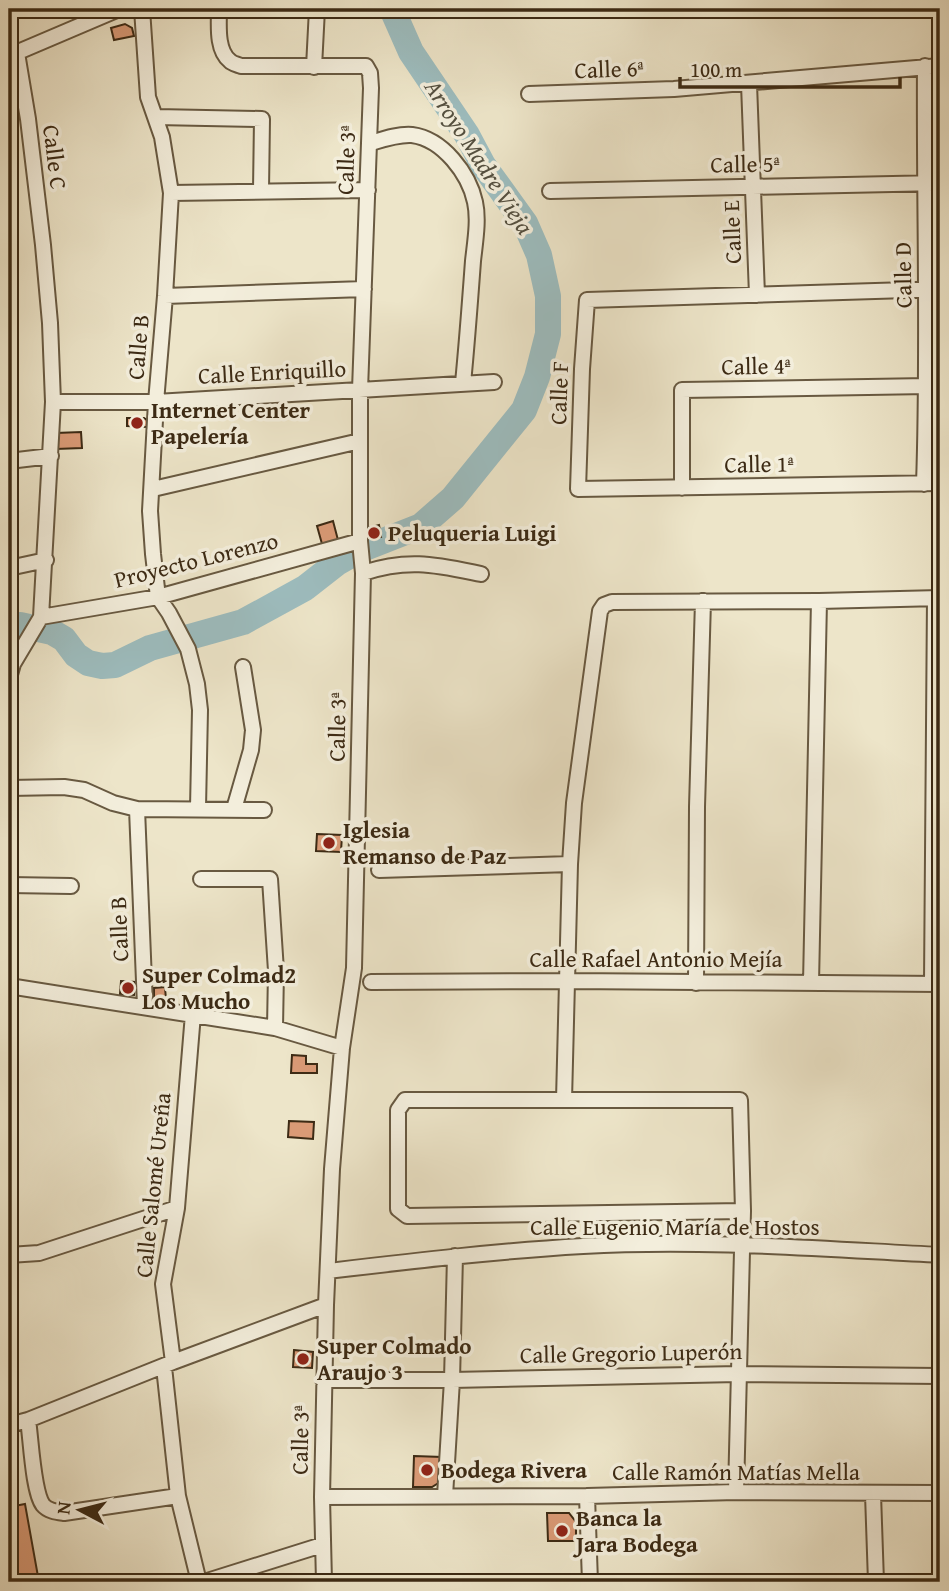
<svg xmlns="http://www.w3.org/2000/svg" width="949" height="1591" viewBox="0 0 949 1591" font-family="'Gentium Book Plus',serif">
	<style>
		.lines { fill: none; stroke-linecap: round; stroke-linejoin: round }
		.river { stroke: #9dbdbf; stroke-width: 26 }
		.building { fill: #da9a76; stroke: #3c2a14; stroke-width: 2 }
		.street-casing { stroke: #685941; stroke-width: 18 }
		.street { stroke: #f3eedc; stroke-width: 14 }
		.poi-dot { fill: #8f2418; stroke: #f3eedc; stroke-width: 2.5 }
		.labels { text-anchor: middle; stroke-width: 7; stroke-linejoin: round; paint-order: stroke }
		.street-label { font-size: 23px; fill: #3c2a14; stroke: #f3eedc }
		.poi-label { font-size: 23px; font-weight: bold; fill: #3c2a14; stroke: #f3eedc; text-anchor: start }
		.water-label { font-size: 24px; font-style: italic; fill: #544f3f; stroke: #f3eedc }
	</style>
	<rect width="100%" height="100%" fill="#ede5c9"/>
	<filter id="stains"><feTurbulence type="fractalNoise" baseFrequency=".00286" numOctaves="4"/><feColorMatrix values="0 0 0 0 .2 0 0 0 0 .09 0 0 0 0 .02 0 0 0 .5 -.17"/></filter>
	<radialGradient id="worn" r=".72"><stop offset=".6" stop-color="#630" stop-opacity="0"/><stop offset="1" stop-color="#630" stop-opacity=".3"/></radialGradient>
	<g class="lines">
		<path class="river" d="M9,626L20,625L52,632L64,639L76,655L88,663L102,666L115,665L150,648L243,622L305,588L337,563L360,550L421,526L453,498L524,410L537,377L548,334V296L539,255L525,223L483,165L467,135L411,52L392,9"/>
	</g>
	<path class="building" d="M125,24L132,28L134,36L114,40L111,28Z
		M127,418H144L148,421L147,427L127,426Z
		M81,432L82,448L56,449V433Z
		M333,521L338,540L334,541L336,548L324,551L317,526Z
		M379,525L381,537L373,538L364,529Z
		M317,834L342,835L341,852L316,851Z
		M121,981L135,982L134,995L120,994Z
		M165,987L166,1000L154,1001V988Z
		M292,1055L306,1056V1064H317V1073H291Z
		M9,1084L17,1085L12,1196H9Z
		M289,1121L314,1122L313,1139L288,1137Z
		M294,1350L313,1352L312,1368L293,1367Z
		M414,1456L442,1457L440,1482L432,1487H413Z
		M25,1504L39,1582H9V1507Z
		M547,1513H569L576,1522V1541H548Z"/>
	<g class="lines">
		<defs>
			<path id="street" d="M142,9L148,97L162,137L171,193L165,296L156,402L150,511L153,554L158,597L169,613L188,649L197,684L200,710L198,808
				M219,9C219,24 216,50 230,61C233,64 237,64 241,66H366L370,73L371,88L360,390V541L363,573L354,968L342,1048L332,1169L326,1305L322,1497L324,1582
				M11,55L119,9
				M314,67L317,9
				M749,84L757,295
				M529,94L674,89L940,66
				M156,117L262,119L261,190
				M371,143C384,139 398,134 412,135C443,139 469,174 475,202C479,220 475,242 473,261C470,302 467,343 463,383
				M550,191L940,183
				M171,193L368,190
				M940,289L587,300L582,369L578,489L940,483
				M165,296L364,289
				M53,402H156L494,382
				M9,461L51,456
				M924,484C929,344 924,205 925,66
				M682,488V390L928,386
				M153,489L360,441
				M9,568L46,560
				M363,573C409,558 436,565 481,574
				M41,617L158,597L360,541
				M9,678L13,664L41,617L53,402L50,323L43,245L28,119L17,53
				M9,788L64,787L84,790L113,803L137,809L264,810
				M137,809L145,1006
				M234,809L251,750L253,730L243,667
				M379,870L570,864
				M201,879H270L276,971L275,1028
				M9,885L71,886
				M371,982L568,981L940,984
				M696,983L697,807L703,601
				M811,983L819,601
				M932,984L935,598
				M9,986L275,1028L342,1048
				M564,1100L570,864L574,803L600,611L604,605L612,602L819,601L940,598
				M9,1255L39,1253L177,1208
				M328,1271C413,1261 497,1251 583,1246C702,1239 822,1249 940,1255
				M173,1362L163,1284L177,1208L193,1014
				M164,1367L178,1496L199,1582
				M323,1380H452L738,1374L940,1376
				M28,1420C31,1439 33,1492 43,1505C48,1511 57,1512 64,1513L178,1496
				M9,1425L28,1420L173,1362L326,1305
				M736,1492L743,1211L740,1100H405L398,1110V1209L407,1216L743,1211
				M873,1494L876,1582
				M445,1496L452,1380L455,1256
				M587,1496L590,1582
				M322,1497L587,1496L736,1492L940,1493
				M204,1582L322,1545"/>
		</defs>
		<use href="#street" class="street-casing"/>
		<use href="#street" class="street"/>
	</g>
	<g class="poi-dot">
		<circle cx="137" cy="423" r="7"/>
		<circle cx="374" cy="533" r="7"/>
		<circle cx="329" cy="843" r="7"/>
		<circle cx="128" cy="988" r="7"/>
		<circle cx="303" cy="1359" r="7"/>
		<circle cx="427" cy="1470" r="7"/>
		<circle cx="562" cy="1531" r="7"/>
	</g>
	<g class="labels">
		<g class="street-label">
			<text transform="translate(609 69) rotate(-2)" y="8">Calle 6ª</text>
			<text transform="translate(55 157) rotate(83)" y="8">Calle C</text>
			<text transform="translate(346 160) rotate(-88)" y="8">Calle 3ª</text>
			<text transform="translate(745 164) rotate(-1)" y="8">Calle 5ª</text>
			<text transform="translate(732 232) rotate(-92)" y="8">Calle E</text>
			<text transform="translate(903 275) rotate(-91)" y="8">Calle D</text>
			<text transform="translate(138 347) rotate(-85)" y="8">Calle B</text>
			<text transform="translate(756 366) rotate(-1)" y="8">Calle 4ª</text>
			<text transform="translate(272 372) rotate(-3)" y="8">Calle Enriquillo</text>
			<text transform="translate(559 393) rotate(-88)" y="8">Calle F</text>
			<text transform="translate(759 464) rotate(-1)" y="8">Calle 1ª</text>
			<text transform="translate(196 560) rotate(-14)" y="8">Proyecto Lorenzo</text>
			<text transform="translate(337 727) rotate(-89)" y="8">Calle 3ª</text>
			<text transform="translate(119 929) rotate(-92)" y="8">Calle B</text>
			<text x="656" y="967">Calle Rafael Antonio Mejía</text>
			<text transform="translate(153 1185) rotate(-84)" y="8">Calle Salomé Ureña</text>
			<text x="675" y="1235">Calle Eugenio María de Hostos</text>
			<text transform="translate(631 1353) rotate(-1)" y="8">Calle Gregorio Luperón</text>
			<text transform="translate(300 1440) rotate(-89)" y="8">Calle 3ª</text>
			<text x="736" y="1480">Calle Ramón Matías Mella</text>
		</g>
		<g class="poi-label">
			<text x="151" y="418">Internet Center<tspan x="151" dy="26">Papelería</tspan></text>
			<text x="388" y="541">Peluqueria Luigi</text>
			<text x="343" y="838">Iglesia<tspan x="343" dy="26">Remanso de Paz</tspan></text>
			<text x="142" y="983">Super Colmad2<tspan x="142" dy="26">Los Mucho</tspan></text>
			<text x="317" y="1354">Super Colmado<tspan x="317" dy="26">Araujo 3</tspan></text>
			<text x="441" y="1478">Bodega Rivera</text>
			<text x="576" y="1526">Banca la<tspan x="576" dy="26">Jara Bodega</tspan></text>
		</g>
		<g class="water-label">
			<text transform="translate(479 157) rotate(57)" y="8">Arroyo Madre Vieja</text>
		</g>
	</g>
	<rect width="949" height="1591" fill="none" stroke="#ede5c9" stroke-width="35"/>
	<rect x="10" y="10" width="928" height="1570" fill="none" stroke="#3c2a14" stroke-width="3.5"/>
	<rect x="18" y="18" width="914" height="1556" fill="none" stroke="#3c2a14" stroke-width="2"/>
	<g transform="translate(80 1510) rotate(277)" stroke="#f3eedc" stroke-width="5" paint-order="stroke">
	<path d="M0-5L12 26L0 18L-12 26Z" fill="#3c2a14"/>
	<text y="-10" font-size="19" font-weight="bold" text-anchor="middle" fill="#3c2a14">N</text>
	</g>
	<path d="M680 77v10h220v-10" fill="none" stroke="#3c2a14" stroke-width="3.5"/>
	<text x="690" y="77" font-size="21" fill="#3c2a14" stroke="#f3eedc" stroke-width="5" paint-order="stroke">100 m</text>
	<rect width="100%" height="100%" filter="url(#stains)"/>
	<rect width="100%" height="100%" fill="url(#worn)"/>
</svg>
